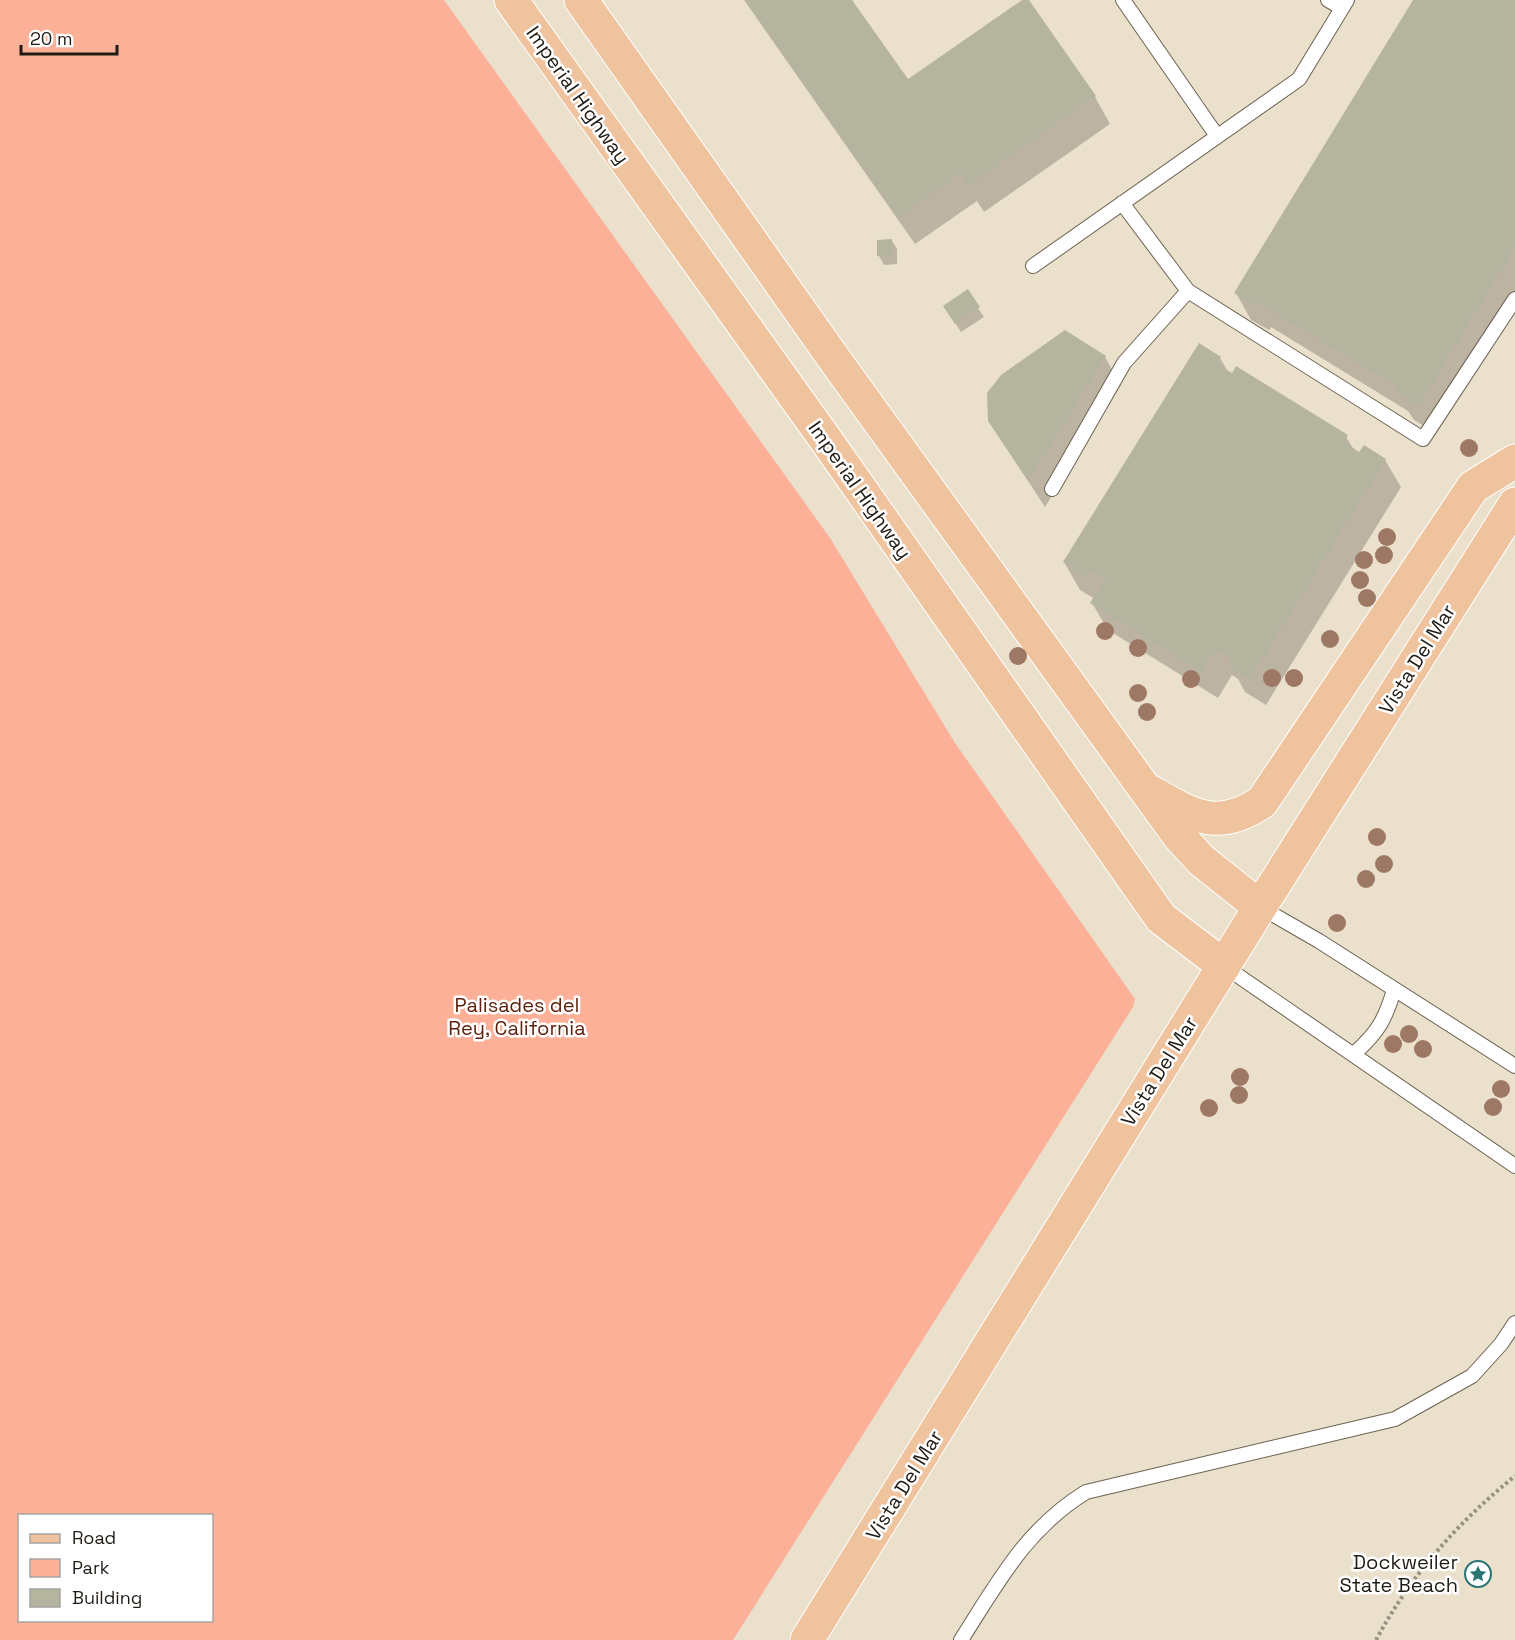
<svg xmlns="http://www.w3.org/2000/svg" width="1515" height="1640" viewBox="0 0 1515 1640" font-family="'Space Grotesk',sans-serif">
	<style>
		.green { fill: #fbb097; fill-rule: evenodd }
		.shadow { fill: #0003 }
		.building { fill: #b5b49f }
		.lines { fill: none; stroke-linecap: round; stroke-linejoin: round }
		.lane-casing { stroke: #6b6251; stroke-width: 16 }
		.primary-casing { stroke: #fff; stroke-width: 35 }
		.path { stroke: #989081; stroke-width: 4; stroke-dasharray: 3 3; stroke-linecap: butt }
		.lane { stroke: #fff; stroke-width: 14 }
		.primary { stroke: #efc39d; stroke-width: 33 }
		.tree { fill: #9d7864 }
		.labels { text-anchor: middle; stroke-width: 5; stroke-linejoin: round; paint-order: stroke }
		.street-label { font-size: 20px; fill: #201c15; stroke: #fff }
		.park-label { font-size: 20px; fill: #5d230e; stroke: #fff }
		.poi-label { font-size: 20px; fill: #201c15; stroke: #fff; text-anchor: end }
	</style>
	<rect width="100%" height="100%" fill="#ebe0cc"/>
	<path class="green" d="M0,0H444L830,538L955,743L1135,999L1133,1007L733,1640H0ZM20,1516H212V1620H20Z"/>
	<path class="shadow" d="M744,0H851L908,82L1027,0L1095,97L1110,124L984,212L977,201L915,244Z
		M1414,0H1515V300L1434,432L1414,420L1408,411L1271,327L1269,330L1251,320L1236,293Z
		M892,241L897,249V264L884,265L879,256Z
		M967,292L984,317L961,332L950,315Z
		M1105,357L1121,385L1045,507L989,421Z
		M1220,358L1229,373L1346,437L1354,450L1360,454L1385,460L1401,487L1266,705L1245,692L1238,679L1232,675L1218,698L1108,630L1092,603L1095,599L1080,590L1064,562Z"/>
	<path class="building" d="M745,0H852L908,79L1022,0H1029L1096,96L968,186L960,174L898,218Z
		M1413,0H1515V247L1419,406L1396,393L1399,388L1255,301L1253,304L1234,293Z
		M892,239L893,256H877V240Z
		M968,289L980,307L955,324L943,306Z
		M1065,330L1106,356L1028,481L988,421L987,393L1001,375Z
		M1199,343L1221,357L1216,364L1232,373L1236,366L1348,435L1344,442L1359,452L1364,445L1386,459L1250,679L1228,665L1232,658L1216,649L1202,672L1090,603L1105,580L1090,570L1086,577L1063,562Z"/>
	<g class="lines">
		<defs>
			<path id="lane" d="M1123,0L1217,136
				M1328,0L1342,8
				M1122,203L1188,291L1423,439L1515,299
				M1033,266L1299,79L1347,0
				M1052,489L1124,363L1188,291
				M1260,907L1319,941L1515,1066
				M1224,966L1515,1166
				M1355,1053C1378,1032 1385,1020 1394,990
				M961,1640C998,1582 1026,1529 1086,1492L1395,1419L1472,1376L1501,1344L1515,1323"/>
			<path id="primary" d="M511,0L826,440L1161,918L1224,966
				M581,0L837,363L1179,836L1201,860L1260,907
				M1151,792C1193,816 1218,832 1262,802L1473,487L1515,461
				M807,1640L1260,907L1515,504"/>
		</defs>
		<use href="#lane" class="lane-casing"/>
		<use href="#primary" class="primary-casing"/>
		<path class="path" d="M1376,1640C1411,1575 1458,1522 1515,1476"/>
		<use href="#lane" class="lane"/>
		<use href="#primary" class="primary"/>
	</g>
	<g class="tree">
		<circle cx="1469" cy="448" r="9"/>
		<circle cx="1387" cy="537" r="9"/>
		<circle cx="1384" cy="555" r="9"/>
		<circle cx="1364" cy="560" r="9"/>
		<circle cx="1360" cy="580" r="9"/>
		<circle cx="1367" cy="598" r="9"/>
		<circle cx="1105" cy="631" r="9"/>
		<circle cx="1330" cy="639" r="9"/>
		<circle cx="1138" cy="648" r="9"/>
		<circle cx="1018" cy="656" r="9"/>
		<circle cx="1272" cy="678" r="9"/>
		<circle cx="1294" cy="678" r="9"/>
		<circle cx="1191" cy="679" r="9"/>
		<circle cx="1138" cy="693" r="9"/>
		<circle cx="1147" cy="712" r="9"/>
		<circle cx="1377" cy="837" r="9"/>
		<circle cx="1384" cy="864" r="9"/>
		<circle cx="1366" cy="879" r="9"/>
		<circle cx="1337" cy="923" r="9"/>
		<circle cx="1409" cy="1034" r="9"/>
		<circle cx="1393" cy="1044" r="9"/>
		<circle cx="1423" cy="1049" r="9"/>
		<circle cx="1240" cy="1077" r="9"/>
		<circle cx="1501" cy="1089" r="9"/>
		<circle cx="1239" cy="1095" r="9"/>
		<circle cx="1493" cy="1107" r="9"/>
		<circle cx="1209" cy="1108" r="9"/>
	</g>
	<defs>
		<symbol id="sight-ring" viewBox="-11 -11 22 22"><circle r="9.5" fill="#fff" stroke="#2a7473" stroke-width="1.5"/><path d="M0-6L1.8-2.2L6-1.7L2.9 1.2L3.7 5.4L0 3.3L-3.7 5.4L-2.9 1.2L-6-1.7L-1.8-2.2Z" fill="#2a7473"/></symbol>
	</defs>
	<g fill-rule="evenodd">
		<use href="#sight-ring" x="1463" y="1559" width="30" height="30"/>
	</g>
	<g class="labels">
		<g class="street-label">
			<text transform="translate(578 95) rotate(55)" y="7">Imperial Highway</text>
			<text transform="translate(860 490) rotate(55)" y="7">Imperial Highway</text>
			<text transform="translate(1417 659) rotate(-58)" y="7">Vista Del Mar</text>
			<text transform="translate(1159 1071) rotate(-58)" y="7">Vista Del Mar</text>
			<text transform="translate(904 1485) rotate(-58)" y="7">Vista Del Mar</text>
		</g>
		<g class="park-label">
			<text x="517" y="1012">Palisades del<tspan x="517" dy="23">Rey, California</tspan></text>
		</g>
		<g class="poi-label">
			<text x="1458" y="1569">Dockweiler<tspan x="1458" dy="23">State Beach</tspan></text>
		</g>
	</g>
	<rect x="18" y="1514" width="195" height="108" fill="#ffffff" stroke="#a6a4a1" stroke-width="1.5"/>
	<rect x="30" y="1534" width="30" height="9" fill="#efc39d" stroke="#a6a4a1" stroke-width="1.5"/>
	<text x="72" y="1544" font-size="18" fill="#201c15">Road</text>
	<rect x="30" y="1559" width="30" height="18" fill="#fbb097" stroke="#a6a4a1" stroke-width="1.5"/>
	<text x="72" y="1574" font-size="18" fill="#201c15">Park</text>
	<rect x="30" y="1589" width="30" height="18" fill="#b5b49f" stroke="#a6a4a1" stroke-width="1.5"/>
	<text x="72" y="1604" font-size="18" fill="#201c15">Building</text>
	<path d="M21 45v9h96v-9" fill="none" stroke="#201c15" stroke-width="3"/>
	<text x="30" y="45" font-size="18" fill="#201c15" stroke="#ffffff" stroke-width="4.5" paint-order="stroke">20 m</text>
</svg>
